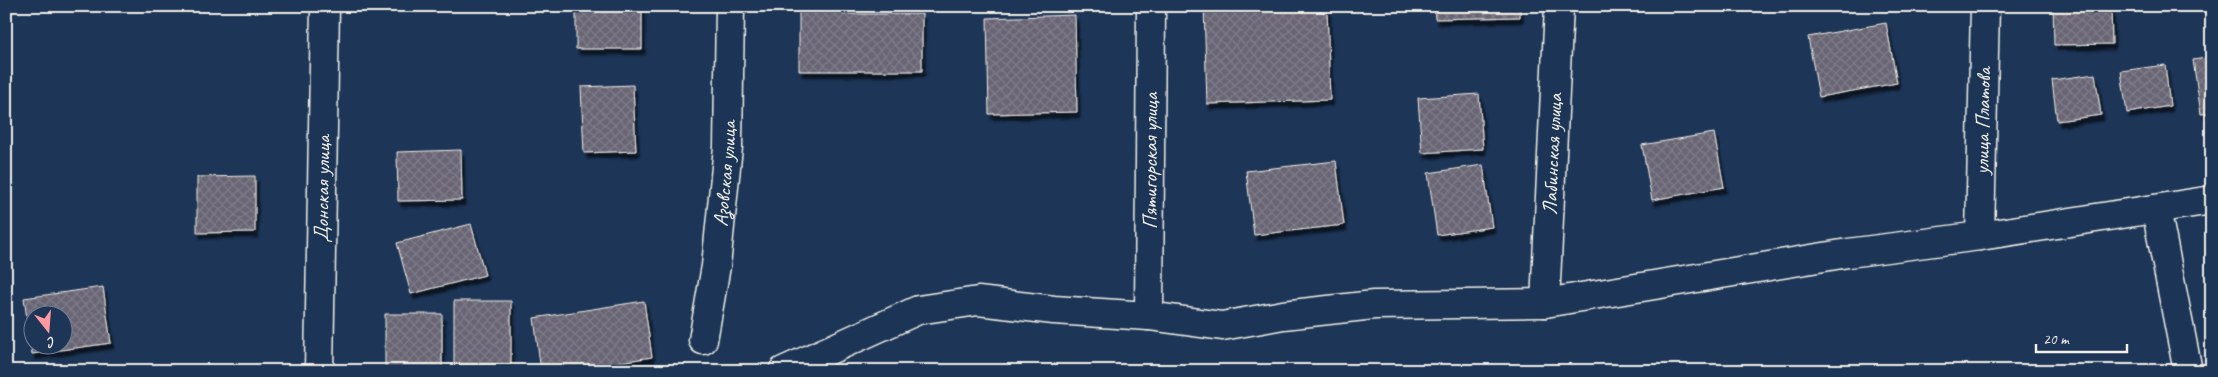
<svg xmlns="http://www.w3.org/2000/svg" width="2218" height="377" viewBox="0 0 2218 377" font-family="Caveat,sans-serif">
	<style>
		.building { fill: url(#building-cross-hatch); stroke: #f4f1e8; fill-rule: evenodd; filter: url(#shadow) }
		.lines { fill: none; stroke-linecap: round; stroke-linejoin: round }
		.minor-casing { stroke: #f4f1e8; stroke-width: 31 }
		.minor { stroke: #1d3557; stroke-width: 28 }
		.labels { text-anchor: middle; stroke-width: 4; stroke-linejoin: round; paint-order: stroke }
		.street-label { font-size: 21px; fill: #f4f1e8; stroke: #1d3557 }
	</style>
	<defs>
		<pattern id="building-cross-hatch" width="8" height="8" patternUnits="userSpaceOnUse" patternTransform="scale(1.25)"><rect width="8" height="8" fill="#696575"/><path d="M0 0l8 8M0 8l8-8" fill="none" stroke="#7f7c89"/></pattern>
		<filter id="shadow"><feDropShadow dx="3" dy="5.5" stdDeviation="1" flood-color="#0009"/></filter>
	</defs>
	<rect width="100%" height="100%" fill="#1d3557"/>
	<filter id="ink" filterUnits="userSpaceOnUse"><feTurbulence type="fractalNoise" baseFrequency=".02" numOctaves="2"/><feDisplacementMap in="SourceGraphic" scale="10" xChannelSelector="R" yChannelSelector="G"/><feConvolveMatrix kernelMatrix="1 2 1 2 8 2 1 2 1" color-interpolation-filters="sRGB"/></filter>
	<g filter="url(#ink)">
		<path class="building" d="M576,6H642V49H576Z
			M799,6H842V14H922V71H799Z
			M1204,6H1327L1330,100L1207,104Z
			M1434,6H1520V17L1435,19Z
			M2053,6H2111L2112,44L2054,45Z
			M1075,15L1077,112L989,114L987,18Z
			M1886,23L1897,83L1819,97L1808,37Z
			M2212,57V113L2201,114L2193,60Z
			M2165,65L2170,106L2127,113L2121,71Z
			M2095,74L2101,115L2057,121L2052,80Z
			M633,85L636,151L584,153L581,87Z
			M1479,94L1483,149L1422,153L1418,98Z
			M1714,133L1724,187L1652,200L1642,145Z
			M461,150L462,200L398,201L397,152Z
			M1336,161L1344,225L1254,235L1246,171Z
			M1483,165L1492,227L1437,235L1428,173Z
			M255,176V232L197,233V177Z
			M471,224L485,275L411,294L397,243Z
			M103,287L111,343L32,354L24,298ZM32,314H62V344H32Z
			M454,301H511V364H454Z
			M644,301L652,357L562,371H541L534,318Z
			M385,314H442V371H385Z"/>
		<g class="lines">
			<defs>
				<g id="minor">
					<path d="M2156,209L2188,371"/>
					<path id="s1" d="M1980,236L1985,6"/>
					<path id="s2" d="M1545,303L1559,6"/>
					<path id="s3" d="M1149,316L1151,6"/>
					<path id="s4" d="M703,340L716,266L728,147L730,6"/>
					<path id="s5" d="M319,371L325,6"/>
					<path d="M783,371L918,310L978,301L1054,310L1149,316L1222,326L1283,315L1374,305L1545,303L1848,253L1980,236L2212,200"/>
				</g>
			</defs>
			<use href="#minor" class="minor-casing"/>
			<use href="#minor" class="minor"/>
		</g>
	</g>
	<g class="labels">
		<g class="street-label">
			<text dy="7" stroke="none"><textPath href="#s1" startOffset="115">улица Платова</textPath></text>
			<text dy="7" stroke="none"><textPath href="#s2" startOffset="149">Лабинская улица</textPath></text>
			<text dy="7" stroke="none"><textPath href="#s3" startOffset="155">Пятигорская улица</textPath></text>
			<text dy="7" stroke="none"><textPath href="#s4" startOffset="168">Азовская улица</textPath></text>
			<text dy="7" stroke="none"><textPath href="#s5" startOffset="182">Донская улица</textPath></text>
		</g>
	</g>
	<rect width="2218" height="377" fill="none" stroke="#1d3557" stroke-width="25"/>
	<rect x="12" y="12" width="2193" height="352" fill="none" stroke="#f4f1e8" stroke-width="2" filter="url(#ink)"/>
	<g transform="translate(48 330) rotate(163)"><circle r="24" fill="#1d3557" stroke="#738091"/>
	<path d="M0-4L9 19L0 12L-9 19Z" fill="#ff9aa2"/>
	<text y="-8" font-size="14" font-weight="bold" text-anchor="middle" fill="#f4f1e8">С</text>
	</g>
	<path d="M2036 344v8h91v-8" fill="none" stroke="#f4f1e8" stroke-width="2.5"/>
	<text x="2043" y="344" font-size="15" fill="#f4f1e8" stroke="#1d3557" stroke-width="4" paint-order="stroke">20 m</text>
</svg>
